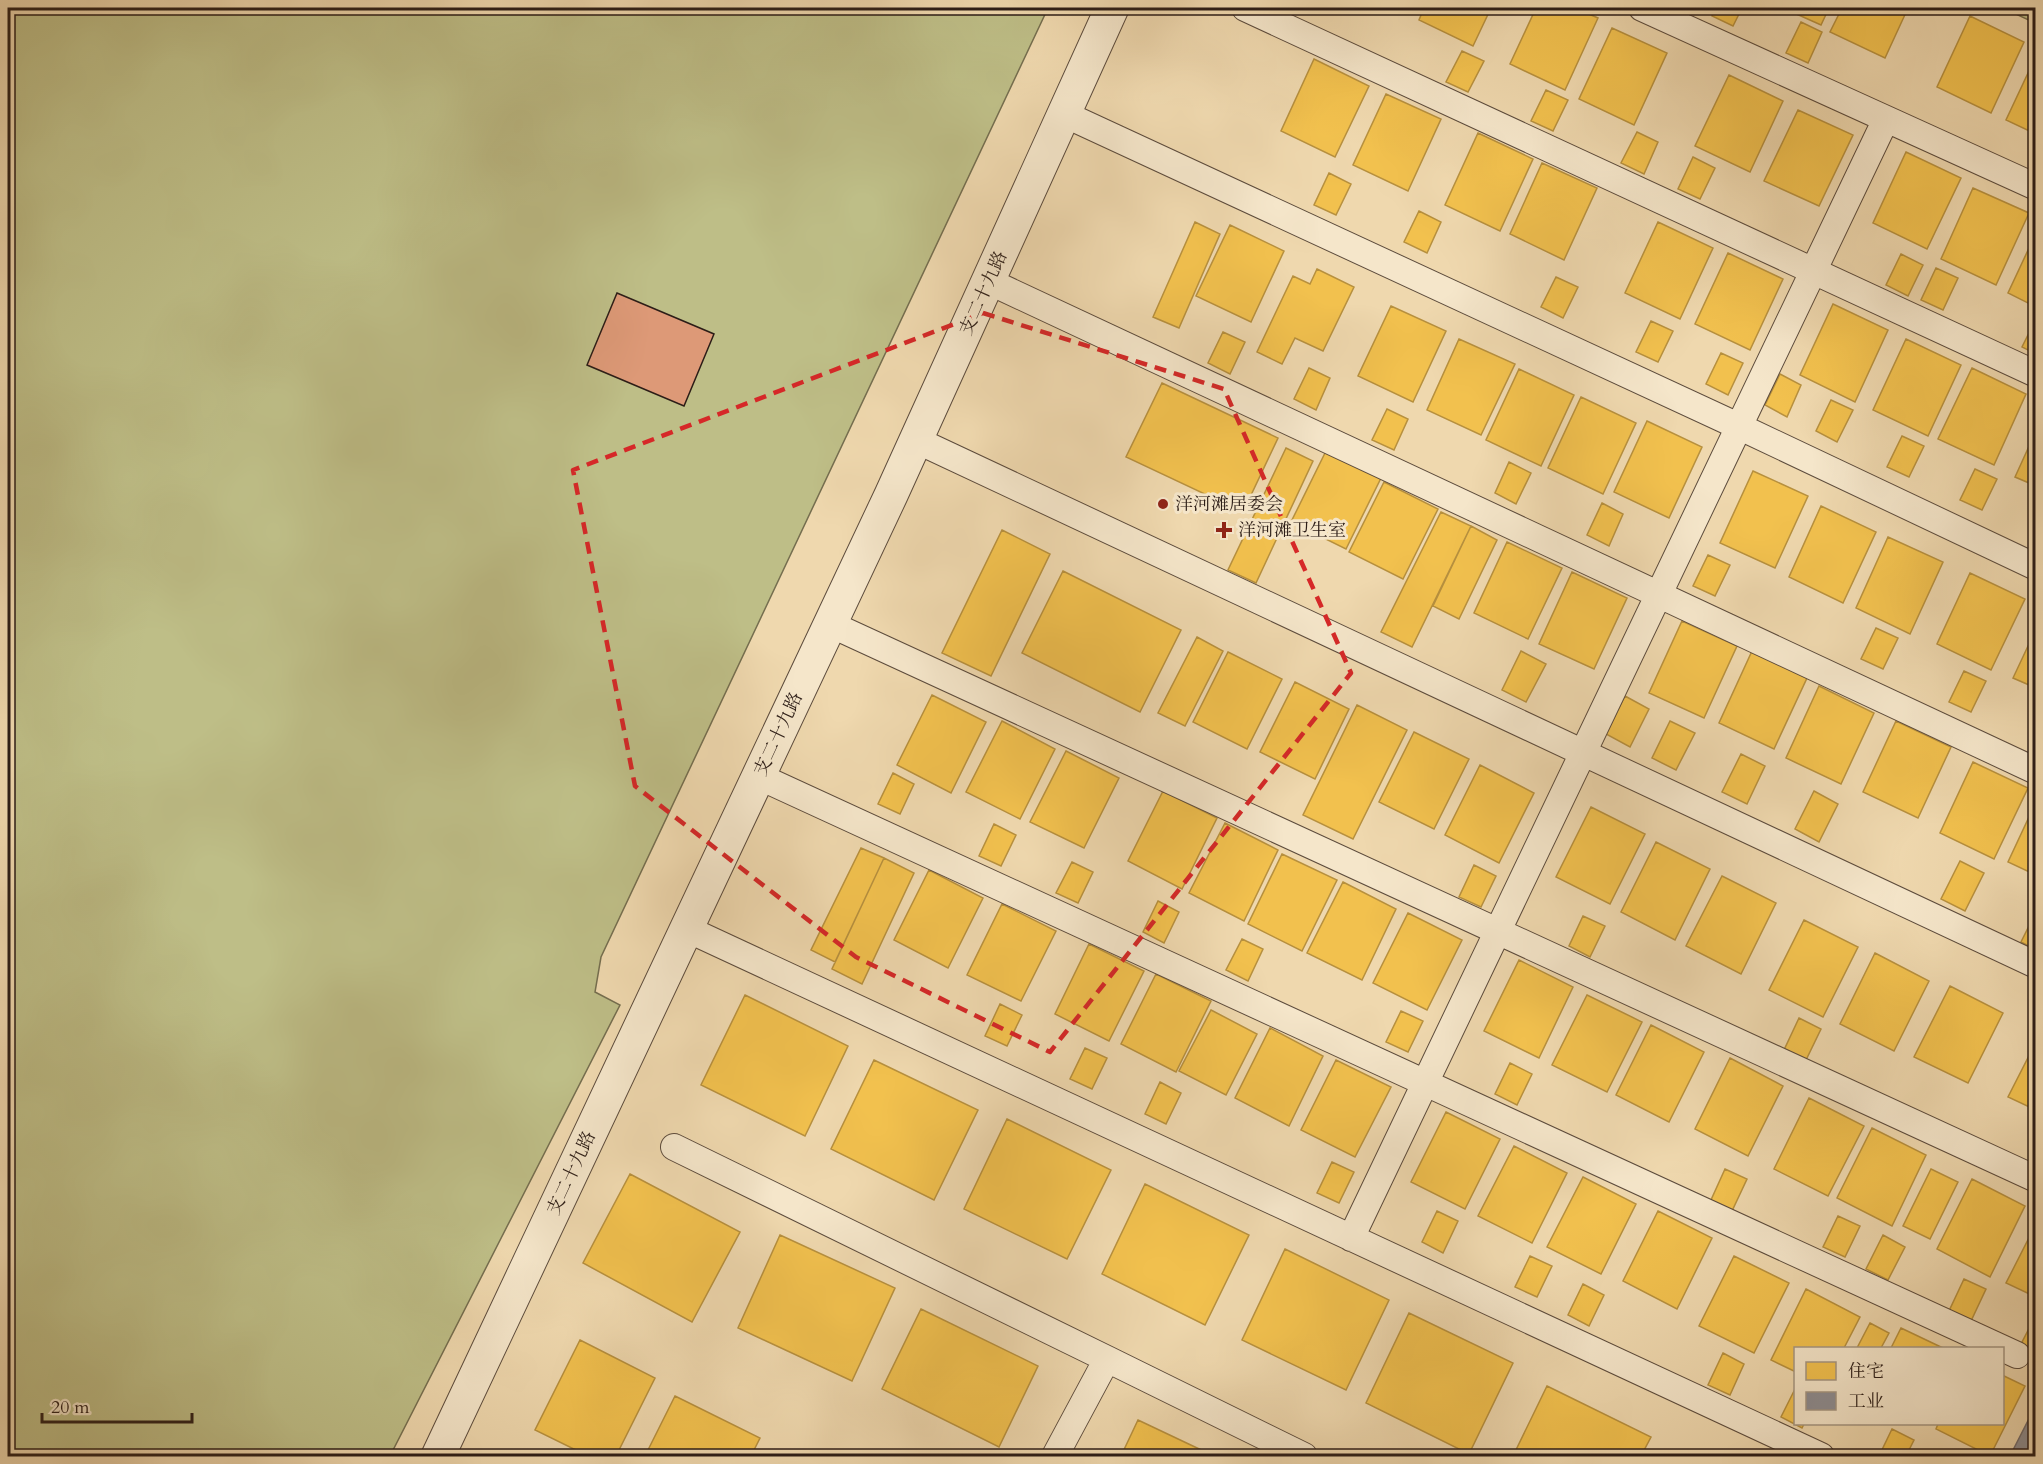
<svg xmlns="http://www.w3.org/2000/svg" width="2043" height="1464" viewBox="0 0 2043 1464" font-family="Cardo,'Noto Serif SC',serif">
	<style>
		.green { fill: #bebe87; stroke: #756e4f; stroke-width: 1.5 }
		.homes { fill: #f2c14e; stroke: #b7903e; stroke-width: 1.5 }
		.industry { fill: #8d8d92; stroke: #706b6d; stroke-width: 1.5 }
		.building { fill: #d97; stroke: #2c1d17; stroke-width: 1.5 }
		.lines { fill: none; stroke-linecap: round; stroke-linejoin: round }
		.lane-casing { stroke: #5d4c3d; stroke-width: 28 }
		.street-casing { stroke: #5d4c3d; stroke-width: 35 }
		.lane { stroke: #f5e6ca; stroke-width: 26 }
		.street { stroke: #f5e6ca; stroke-width: 33 }
		.marked { fill: none; stroke: #d62828; stroke-width: 4.5; stroke-dasharray: 12 8; stroke-linejoin: round }
		.poi-dot { fill: #8f2418; stroke: #f5e6ca; stroke-width: 2 }
		.labels { text-anchor: middle; stroke-width: 6; stroke-linejoin: round; paint-order: stroke }
		.street-label { font-size: 18px; fill: #2c1d17; stroke: #f5e6ca }
		.poi-label { font-size: 18px; fill: #2c1d17; stroke: #f5e6ca; text-anchor: start }
	</style>
	<rect width="100%" height="100%" fill="#efd8ae"/>
	<filter id="stains"><feTurbulence type="fractalNoise" baseFrequency=".00333" numOctaves="4"/><feColorMatrix values="0 0 0 0 .2 0 0 0 0 .09 0 0 0 0 .02 0 0 0 .5 -.17"/></filter>
	<radialGradient id="worn" r=".72"><stop offset=".6" stop-color="#630" stop-opacity="0"/><stop offset="1" stop-color="#630" stop-opacity=".3"/></radialGradient>
	<path class="green" d="M8,8H1048L601,957L595,992L620,1005L390,1456H8Z
		M2003,8H2035V23Z"/>
	<path class="homes" d="M1424,8H1491L1473,46L1419,20Z
		M1536,8H1575L1598,18L1565,90L1510,64Z
		M1716,8H1742L1733,26L1712,16Z
		M1783,8H1829L1821,25Z
		M1842,8H1908L1885,58L1830,32Z
		M1970,16L2024,42L1991,113L1937,87Z
		M1801,22L1822,32L1808,63L1786,53Z
		M1612,28L1667,53L1634,125L1579,99Z
		M1462,51L1484,61L1468,92L1446,82Z
		M2036,56V134L2006,120Z
		M1314,59L1369,86L1335,157L1281,131Z
		M1729,75L1783,101L1750,172L1695,146Z
		M1546,90L1568,100L1553,131L1531,121Z
		M1386,94L1441,119L1408,191L1353,165Z
		M1798,110L1853,135L1819,206L1764,181Z
		M1637,132L1658,142L1644,174L1621,163Z
		M1478,133L1533,159L1500,231L1445,205Z
		M1906,152L1961,178L1927,249L1873,223Z
		M1693,157L1715,168L1700,199L1678,189Z
		M1542,163L1597,188L1564,260L1510,234Z
		M1329,173L1351,184L1336,215L1314,205Z
		M1973,188L2029,213L1996,285L1941,259Z
		M1419,211L1441,222L1427,253L1404,242Z
		M1195,222L1220,234L1179,328L1153,317Z
		M1658,222L1713,248L1680,319L1625,293Z
		M1230,225L1284,251L1251,322L1196,296Z
		M2036,233V307L2008,293Z
		M1728,253L1783,279L1750,350L1695,324Z
		M1901,254L1923,265L1908,296L1886,285Z
		M1936,268L1958,278L1943,310L1921,300Z
		M1317,269L1354,287L1323,351L1295,338L1282,364L1257,352L1293,276L1310,284Z
		M1556,277L1578,287L1563,318L1541,307Z
		M1833,304L1888,330L1855,402L1800,375Z
		M1391,306L1446,331L1413,402L1358,376Z
		M2036,319V354L2022,347Z
		M1651,321L1673,331L1658,362L1636,352Z
		M1223,332L1245,342L1230,374L1208,363Z
		M1459,339L1515,364L1481,435L1427,410Z
		M1906,339L1961,365L1928,436L1873,410Z
		M1721,353L1743,363L1728,395L1706,384Z
		M1309,368L1330,378L1316,410L1294,399Z
		M1972,368L2026,394L1994,465L1938,439Z
		M1519,369L1574,395L1541,466L1486,440Z
		M1780,374L1801,385L1787,417L1765,405Z
		M1162,383L1278,438L1243,512L1126,457Z
		M1581,397L1636,423L1603,494L1548,468Z
		M1831,400L1853,410L1837,442L1816,431Z
		M1387,409L1408,419L1394,450L1372,440Z
		M1647,421L1702,447L1669,518L1614,492Z
		M2036,431V486L2015,477Z
		M1902,436L1924,446L1909,477L1887,467Z
		M1286,448L1313,461L1256,583L1228,570Z
		M1326,451L1381,478L1346,549L1291,522Z
		M1509,462L1531,473L1516,504L1495,493Z
		M1975,469L1997,479L1982,510L1960,500Z
		M1753,471L1808,496L1775,568L1720,543Z
		M1384,482L1438,509L1403,579L1349,552Z
		M1602,503L1623,514L1609,546L1587,535Z
		M1821,506L1876,532L1843,603L1789,577Z
		M1441,512L1471,526L1412,647L1381,632Z
		M1471,526L1497,540L1459,619L1433,606Z
		M1002,530L1050,554L991,676L942,653Z
		M1888,537L1943,562L1910,634L1856,608Z
		M1507,542L1562,568L1528,639L1474,613Z
		M1708,555L1730,565L1715,596L1693,586Z
		M1063,571L1181,630L1140,712L1022,653Z
		M1572,572L1627,598L1594,669L1539,644Z
		M1970,573L2025,599L1991,670L1937,644Z
		M1682,621L1737,646L1704,718L1649,693Z
		M1876,628L1898,638L1883,669L1861,659Z
		M2036,629V688L2013,678Z
		M1197,637L1223,651L1185,726L1158,713Z
		M1521,651L1546,664L1526,702L1502,690Z
		M1752,651L1807,678L1774,749L1719,723Z
		M1228,652L1282,679L1247,749L1193,722Z
		M1964,671L1986,681L1971,712L1949,702Z
		M1295,682L1349,709L1315,779L1260,752Z
		M1819,686L1874,713L1841,784L1786,758Z
		M932,695L986,722L951,793L897,765Z
		M1625,696L1649,709L1630,747L1606,734Z
		M1357,705L1407,730L1353,839L1303,815Z
		M1002,721L1055,749L1020,819L966,792Z
		M1670,721L1695,733L1676,770L1652,758Z
		M1896,721L1951,747L1918,818L1863,792Z
		M1414,732L1469,759L1434,829L1379,802Z
		M1066,751L1119,778L1084,848L1030,822Z
		M1741,754L1765,766L1747,804L1722,792Z
		M1973,762L2028,788L1994,859L1940,833Z
		M1480,765L1534,793L1499,863L1445,835Z
		M893,773L914,784L900,814L878,804Z
		M1163,791L1217,818L1182,889L1128,861Z
		M1814,791L1838,804L1819,842L1795,829Z
		M2036,802V875L2008,862Z
		M1591,807L1645,834L1610,904L1556,877Z
		M1225,823L1278,850L1244,921L1189,893Z
		M994,824L1016,835L1001,866L979,856Z
		M1656,842L1710,869L1675,940L1621,912Z
		M861,848L884,858L835,962L811,950Z
		M1282,854L1337,880L1302,951L1248,924Z
		M884,858L914,873L862,984L832,969Z
		M1960,861L1984,873L1965,911L1941,899Z
		M1072,862L1093,872L1078,903L1056,893Z
		M1474,865L1496,876L1481,907L1459,897Z
		M929,870L983,898L948,968L894,940Z
		M1722,876L1776,903L1741,974L1686,946Z
		M1343,882L1396,909L1362,980L1307,953Z
		M1158,901L1179,912L1164,943L1143,932Z
		M1002,904L1056,931L1021,1001L967,975Z
		M2036,912V950L2021,942Z
		M1408,913L1462,940L1427,1010L1373,983Z
		M1583,916L1605,926L1590,957L1569,946Z
		M1804,920L1858,947L1823,1017L1769,990Z
		M1242,939L1263,949L1248,981L1226,970Z
		M1089,944L1144,971L1109,1041L1055,1014Z
		M1875,953L1929,981L1894,1051L1840,1024Z
		M1519,960L1573,987L1539,1058L1484,1031Z
		M1156,974L1211,1001L1176,1072L1121,1044Z
		M1950,986L2003,1013L1968,1083L1914,1057Z
		M745,995L848,1046L805,1136L701,1085Z
		M1587,995L1642,1022L1607,1092L1552,1065Z
		M1000,1004L1022,1015L1007,1046L985,1036Z
		M1211,1010L1257,1034L1226,1095L1179,1071Z
		M1401,1011L1423,1021L1408,1052L1386,1042Z
		M1799,1018L1821,1029L1806,1060L1784,1050Z
		M1651,1025L1704,1052L1669,1122L1616,1095Z
		M1270,1028L1323,1056L1289,1126L1235,1098Z
		M2036,1042V1110L2008,1097Z
		M1085,1048L1107,1058L1092,1089L1070,1079Z
		M1730,1058L1783,1086L1748,1156L1695,1129Z
		M874,1060L978,1110L934,1200L831,1149Z
		M1336,1060L1391,1087L1355,1157L1301,1130Z
		M1510,1063L1532,1074L1517,1105L1495,1094Z
		M1160,1082L1181,1093L1166,1124L1145,1114Z
		M1809,1098L1864,1126L1828,1196L1774,1169Z
		M1446,1112L1500,1139L1465,1209L1411,1182Z
		M1007,1119L1111,1170L1067,1259L964,1209Z
		M1872,1128L1926,1155L1892,1226L1837,1198Z
		M1514,1146L1567,1173L1532,1243L1478,1216Z
		M1332,1162L1354,1172L1339,1203L1317,1193Z
		M1725,1169L1747,1179L1732,1211L1711,1200Z
		M1931,1169L1958,1182L1930,1239L1903,1226Z
		M630,1174L740,1232L692,1322L583,1263Z
		M1583,1177L1636,1204L1601,1274L1547,1247Z
		M1972,1179L2025,1206L1990,1277L1937,1249Z
		M1145,1184L1249,1235L1205,1325L1102,1274Z
		M1437,1211L1458,1221L1443,1253L1422,1242Z
		M1658,1211L1712,1238L1677,1309L1623,1281Z
		M1838,1216L1860,1226L1845,1257L1823,1247Z
		M2036,1224V1297L2006,1283Z
		M780,1235L895,1288L852,1381L738,1328Z
		M1883,1235L1905,1247L1888,1280L1866,1269Z
		M1285,1249L1389,1300L1346,1390L1242,1340Z
		M1530,1256L1552,1266L1537,1297L1515,1287Z
		M1734,1256L1789,1283L1754,1353L1699,1326Z
		M1964,1279L1986,1289L1971,1321L1949,1311Z
		M1583,1284L1604,1295L1589,1326L1568,1315Z
		M1806,1289L1860,1317L1844,1348H1796V1372L1771,1360Z
		M921,1309L1038,1366L999,1447L882,1389Z
		M1409,1313L1513,1363L1469,1454L1366,1403Z
		M2036,1315V1353L2020,1346Z
		M1870,1323L1889,1333L1881,1348H1857Z
		M1901,1328L1943,1348H1891Z
		M580,1340L655,1378L616,1456H588L535,1430Z
		M1723,1353L1744,1364L1730,1395L1708,1385Z
		M2002,1375L2025,1386L1990,1456L1936,1429L1938,1424H2002Z
		M1547,1386L1651,1437L1641,1456H1513Z
		M1796,1387V1424H1804L1802,1428L1781,1417Z
		M675,1396L760,1438L751,1456H645Z
		M1138,1420L1214,1456H1121Z
		M1892,1429L1914,1440L1906,1456H1879Z"/>
	<path class="industry" d="M2036,1405V1456H2010Z"/>
	<path class="building" d="M617,293L714,334L684,406L587,365Z"/>
	<g class="lines">
		<defs>
			<path id="lane" d="M1245,8L2036,374
				M1642,8L2036,187
				M1064,114L1738,426L2036,567
				M988,281L2036,771
				M916,440L2036,965
				M830,624L2036,1179
				M758,776L2017,1355
				M687,929L1821,1456
				M674,1147L1107,1359
				M1351,1238L1886,119
				M1055,1456L1107,1359L1304,1456"/>
			<path id="street" d="M438,1456L891,495L1112,8"/>
		</defs>
		<use href="#lane" class="lane-casing"/>
		<use href="#street" class="street-casing"/>
		<use href="#lane" class="lane"/>
		<use href="#street" class="street"/>
	</g>
	<path class="marked" d="M983,313L1224,389L1351,673L1050,1052L856,957L635,786L573,470Z"/>
	<g class="poi-dot">
		<circle cx="1163" cy="504" r="6"/>
		<path d="M1221 521h6v6h6v6h-6v6h-6v-6h-6v-6h6z"/>
	</g>
	<g class="labels">
		<g class="street-label">
			<text transform="translate(983 293) rotate(-66)" y="6">支二十九路</text>
			<text transform="translate(778 734) rotate(-65)" y="6">支二十九路</text>
			<text transform="translate(571 1173) rotate(-65)" y="6">支二十九路</text>
		</g>
		<g class="poi-label">
			<text x="1175" y="510">洋河滩居委会</text>
			<text x="1238" y="536">洋河滩卫生室</text>
		</g>
	</g>
	<rect width="2043" height="1464" fill="none" stroke="#efd8ae" stroke-width="30"/>
	<rect x="9" y="9" width="2025" height="1446" fill="none" stroke="#2c1d17" stroke-width="3"/>
	<rect x="15" y="15" width="2013" height="1434" fill="none" stroke="#2c1d17" stroke-width="1.5"/>
	<rect x="1794" y="1347" width="210" height="78" fill="#f5e6ca" stroke="#a59682" stroke-width="1.5"/>
	<rect x="1806" y="1362" width="30" height="18" fill="#f2c14e" stroke="#a59682" stroke-width="1.5"/>
	<text x="1848" y="1377" font-size="18" fill="#2c1d17">住宅</text>
	<rect x="1806" y="1392" width="30" height="18" fill="#8d8d92" stroke="#a59682" stroke-width="1.5"/>
	<text x="1848" y="1407" font-size="18" fill="#2c1d17">工业</text>
	<path d="M42 1413v9h150v-9" fill="none" stroke="#2c1d17" stroke-width="3"/>
	<text x="51" y="1413" font-size="18" fill="#2c1d17" stroke="#f5e6ca" stroke-width="4.5" paint-order="stroke">20 m</text>
	<rect width="100%" height="100%" filter="url(#stains)"/>
	<rect width="100%" height="100%" fill="url(#worn)"/>
</svg>
